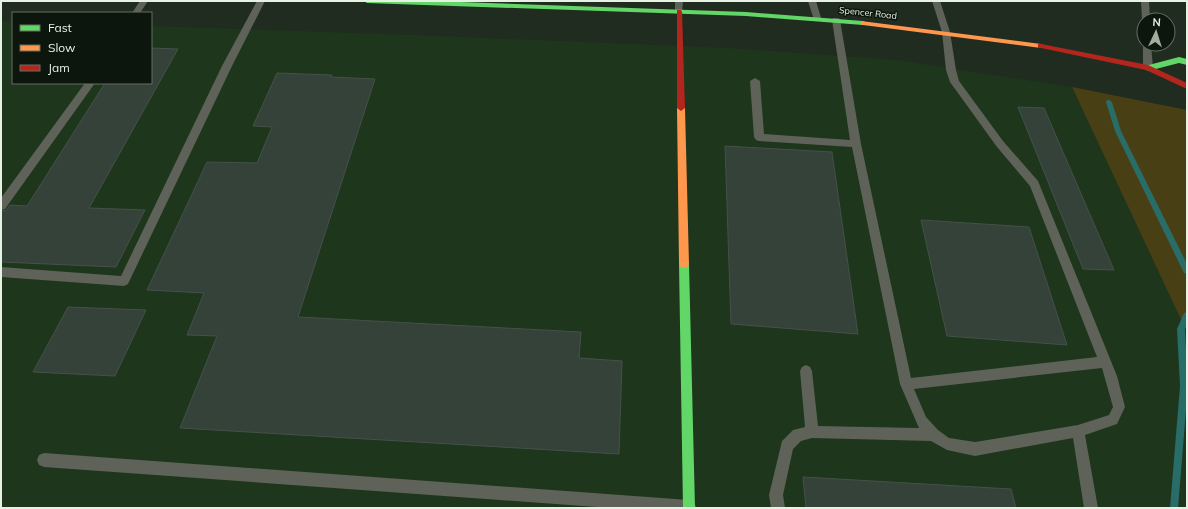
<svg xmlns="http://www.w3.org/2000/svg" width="1188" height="509" viewBox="0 0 1188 509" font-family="Mulish,sans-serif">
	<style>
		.built { fill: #1d361c }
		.green { fill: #483f15 }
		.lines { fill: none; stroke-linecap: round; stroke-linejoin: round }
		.stream { fill: #296d69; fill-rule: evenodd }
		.building { fill: #354239; stroke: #455149 }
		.lane { fill: #5e6258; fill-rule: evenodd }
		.fast { fill: #63d668; fill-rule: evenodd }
		.slow { fill: #ff974d; fill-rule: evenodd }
		.jam { fill: #b3261e; fill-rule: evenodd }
		.labels { text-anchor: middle; stroke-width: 3; stroke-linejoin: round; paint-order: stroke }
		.far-street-label { font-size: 9px; fill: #e6f3e4; stroke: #0d160c }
	</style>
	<rect width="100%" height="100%" fill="#202c1f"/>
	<path class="built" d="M1,21H13V83H151V26L415,35L729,48L897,60L1072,87L1187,330V508H1Z"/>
	<path class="green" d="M1072,87L1187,110V330L1185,328Z"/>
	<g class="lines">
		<path class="stream" d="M1107,100H1109L1112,102L1121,131L1187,264V274L1184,273L1115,131L1106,102Z
			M1187,312V324L1185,329L1187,369V398L1178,508H1170L1180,386L1177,329L1184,313Z"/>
	</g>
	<path class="building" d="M151,48L178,49L89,208L145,210L116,267L1,262V211L6,210L10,205L27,206L105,83H151Z
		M277,73L332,75L331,77L375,79L298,317L581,332L579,358L622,361L619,454L180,428L217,336L187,335L204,293L147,290L207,162L257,163L272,127L253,126Z
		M1018,107L1044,108L1114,270L1083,269Z
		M725,146L832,152L858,334L731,324Z
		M921,220L1029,227L1067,345L947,336Z
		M68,307L146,310L115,376L33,372Z
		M803,477L1011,489L1016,508H806Z"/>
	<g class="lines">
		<path class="lane" d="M140,1H148L140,13H132Z
			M257,1H265L232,66L128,284L124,286L1,277V267L121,276L222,66Z
			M675,1H683L682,14L679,15L675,12Z
			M808,1H816L821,18L820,20H814Z
			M932,1H940L950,32L956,70L959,81L1003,141L1038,181L1117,376L1125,407L1117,424L1085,435L1098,508H1084L1073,438L975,456L947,450L931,441L812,438L801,441L793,449L783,495L785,508H771L769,495L782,441L793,430L805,427L800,371L802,367L806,365L810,367L812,371L818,426L919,428L900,384L852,147L759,141L756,140L754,137L750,81L755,78L760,81L764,134L850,140L832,20L833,18H839L840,20L861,144L911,378L1097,357L1030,186L997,147L950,82L946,70L942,32ZM1102,368L1113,407L1109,415L1078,425L975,442L949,438L938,430L926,417L914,389Z
			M1141,1H1149L1150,20H1144V22L1142,20Z
			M1144,42V44H1151L1153,68L1148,71L1143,68V44Z
			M85,83H95L5,209L1,210V198Z
			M44,453L689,500L694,502L696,507L610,508L44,467L39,465L37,460L39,455Z"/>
		<path class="fast" d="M364,1H432L746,12L863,21L867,23L863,25L746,16L367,3Z
			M1179,57L1187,59V65L1179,63L1148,71L1144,68L1145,66Z
			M684,260L687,261L689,264L695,508H683L679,264L681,261Z"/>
		<path class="slow" d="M861,21L1041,44L1045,46L1041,48L863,25H861Z
			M681,105L685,108L689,264L687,267L684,268L681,267L679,264L677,108Z"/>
		<path class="jam" d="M677,10H681L682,12L685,108L681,111L677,108Z
			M1038,44H1041L1148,65L1187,83V89L1146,70L1041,48H1038Z"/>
	</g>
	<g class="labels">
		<g class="far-street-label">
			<text transform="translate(868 13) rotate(6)" y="3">Spencer Road</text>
		</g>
	</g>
	<rect width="1188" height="509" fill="none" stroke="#e6f3e4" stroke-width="4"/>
	<rect x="12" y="12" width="140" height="72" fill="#0d160c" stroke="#646e62"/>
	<rect x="20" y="25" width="20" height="6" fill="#63d668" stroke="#646e62"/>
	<text x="48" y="32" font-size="12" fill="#e6f3e4">Fast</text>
	<rect x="20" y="45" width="20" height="6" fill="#ff974d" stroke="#646e62"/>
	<text x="48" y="52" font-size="12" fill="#e6f3e4">Slow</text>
	<rect x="20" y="65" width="20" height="6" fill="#b3261e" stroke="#646e62"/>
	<text x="48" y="72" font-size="12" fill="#e6f3e4">Jam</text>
	<g transform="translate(1156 32) rotate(4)"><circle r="19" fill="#0d160c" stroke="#646e62"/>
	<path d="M0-3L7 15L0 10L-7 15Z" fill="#a1ad9f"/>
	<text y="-6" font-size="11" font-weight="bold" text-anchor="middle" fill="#e6f3e4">N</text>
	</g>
</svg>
